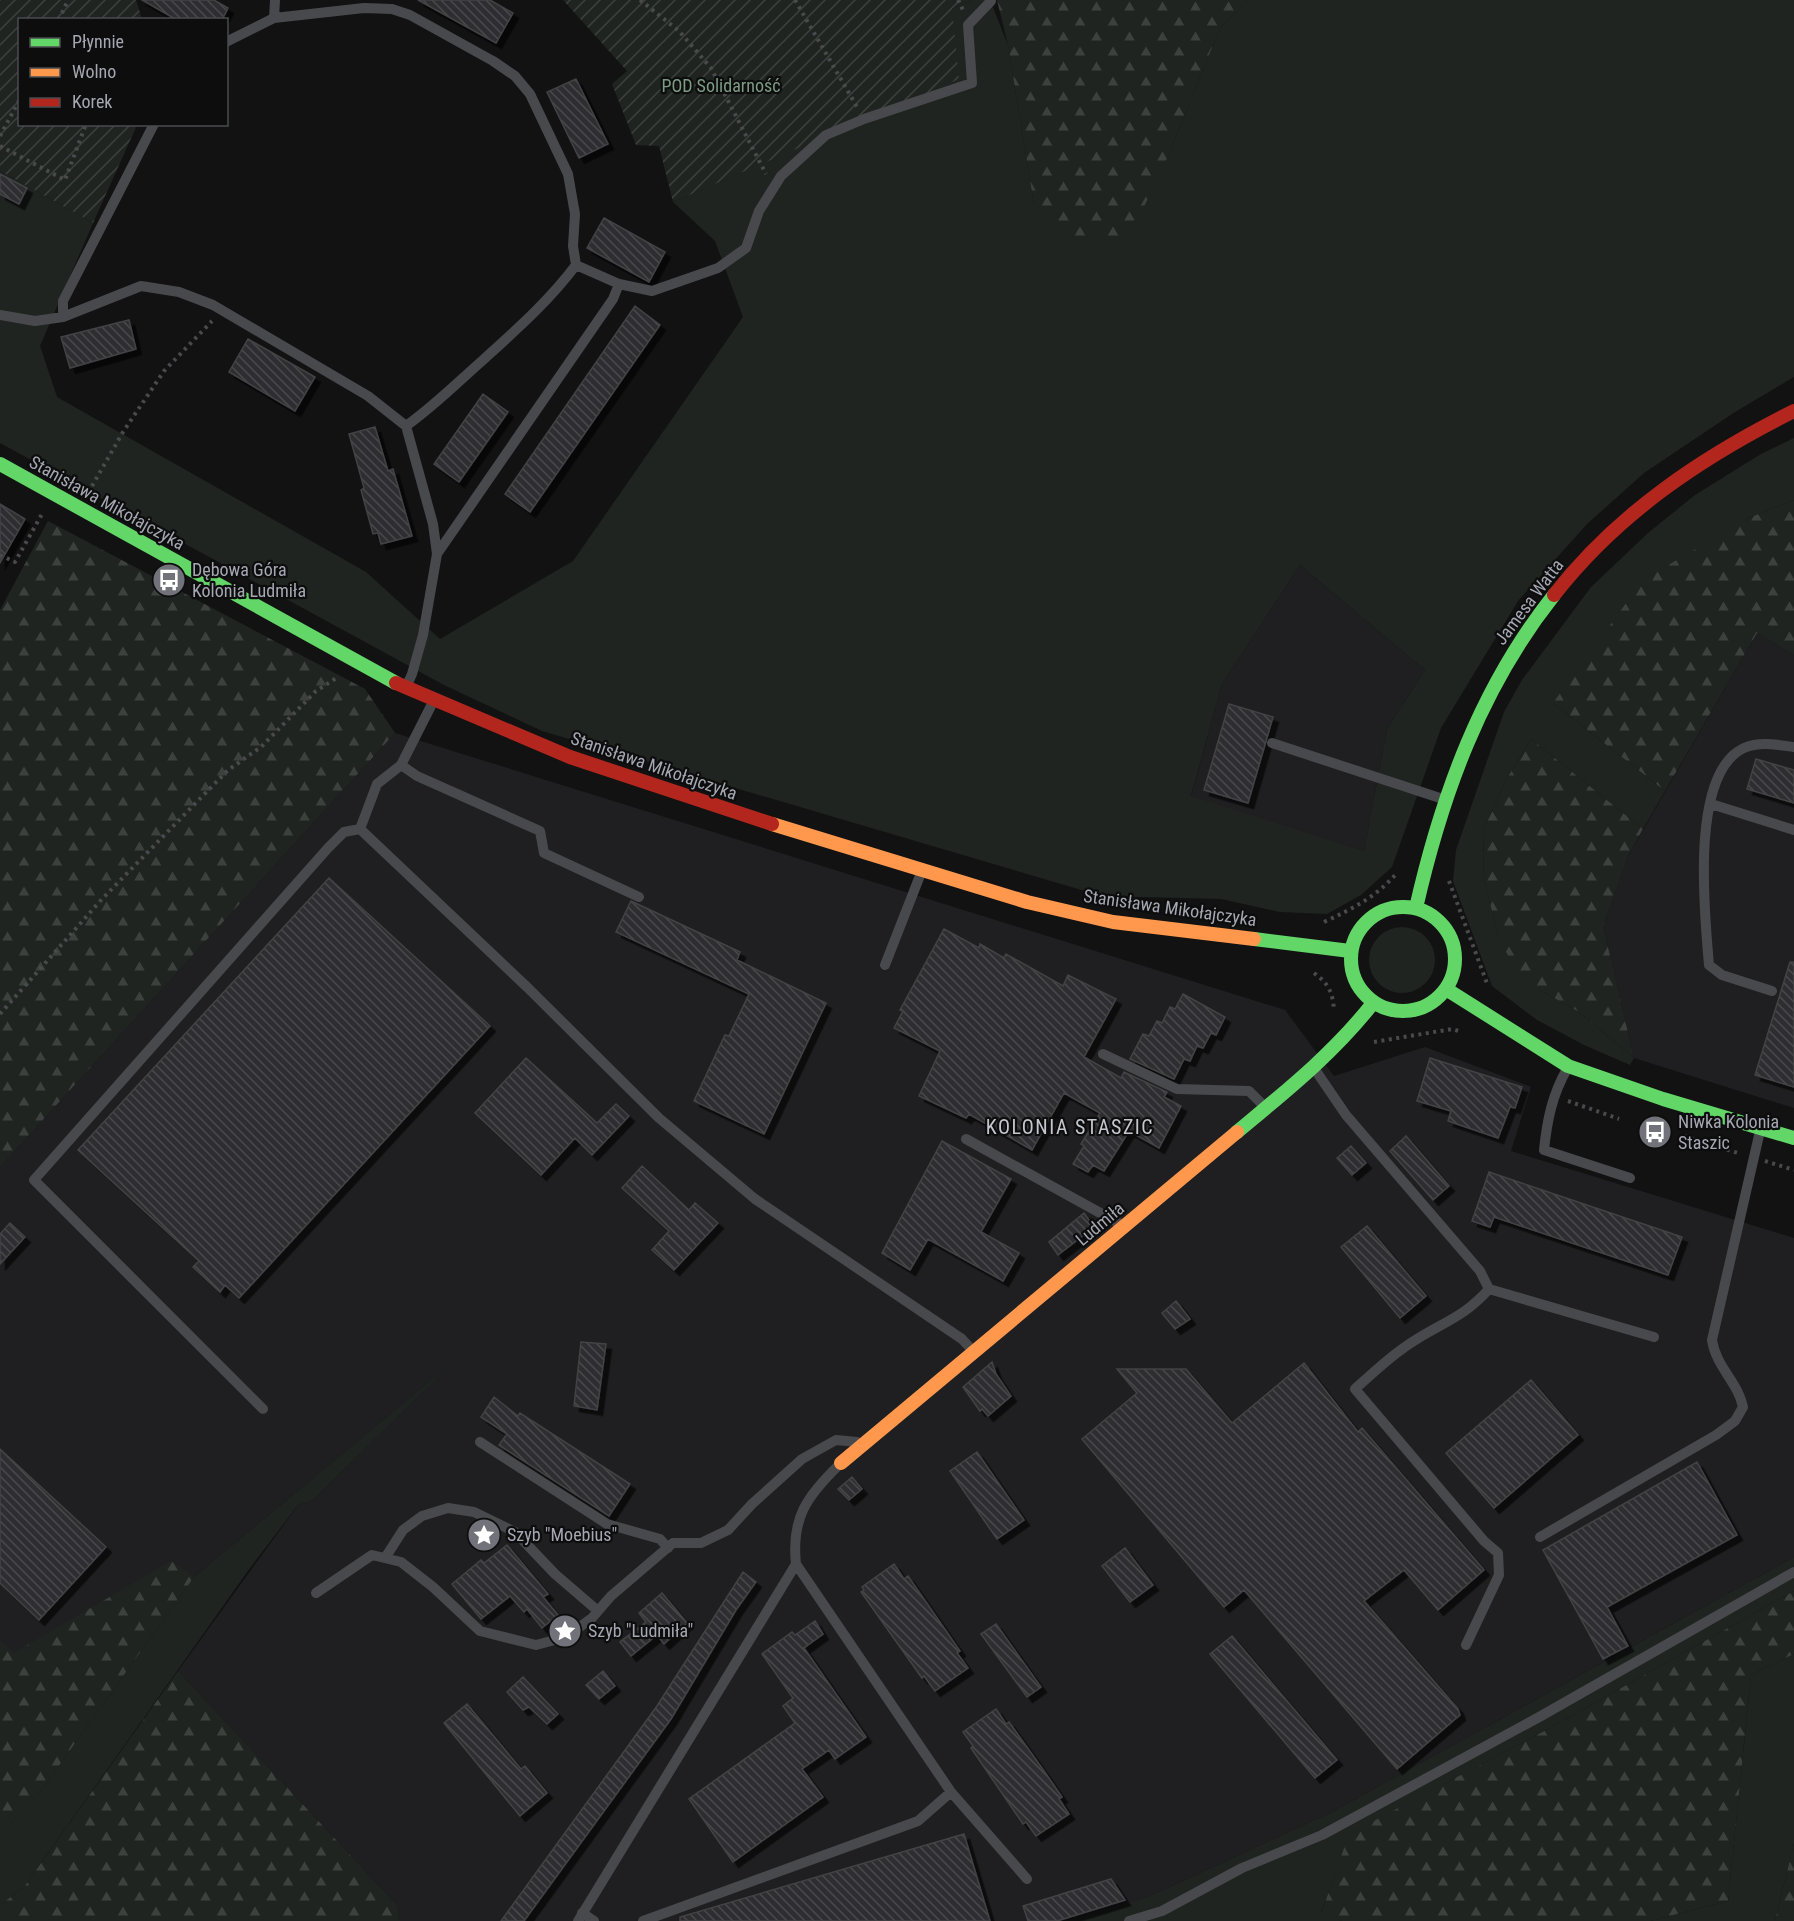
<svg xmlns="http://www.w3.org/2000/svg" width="1794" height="1921" viewBox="0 0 1794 1921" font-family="'Roboto Condensed',sans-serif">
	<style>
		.built { fill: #1f1f21 }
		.grass { fill: #1f2420; fill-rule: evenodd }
		.forest { fill: url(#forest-firs) }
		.garden { fill: url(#garden-furrows) }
		.building { fill: url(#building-back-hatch); stroke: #424246; stroke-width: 1.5; filter: url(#shadow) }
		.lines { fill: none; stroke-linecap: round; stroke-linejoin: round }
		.path { stroke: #4a4a4d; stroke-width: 4; stroke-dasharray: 3 4.5; stroke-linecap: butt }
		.lane { stroke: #48494c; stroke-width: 10 }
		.fast { stroke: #63d668; stroke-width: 14 }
		.slow { stroke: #ff974d; stroke-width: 14 }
		.jam { stroke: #b3261e; stroke-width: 14 }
		.labels { text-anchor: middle; stroke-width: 4.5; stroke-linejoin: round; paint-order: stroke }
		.park-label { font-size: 18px; fill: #7d9c83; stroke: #0d0d0e }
		.street-label { font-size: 18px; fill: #a5a7b2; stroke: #0d0d0e }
		.poi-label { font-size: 18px; fill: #a5a7b2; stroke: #0d0d0e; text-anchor: start }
		.neighbourhood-label { font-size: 20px; letter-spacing: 1.5px; fill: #c5c7cf; stroke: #0d0d0e }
	</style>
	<defs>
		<pattern id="forest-firs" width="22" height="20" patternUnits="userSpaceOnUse" patternTransform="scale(1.5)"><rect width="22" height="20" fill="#1f2420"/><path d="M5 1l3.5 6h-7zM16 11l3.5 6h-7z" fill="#3d413e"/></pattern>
		<pattern id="garden-furrows" width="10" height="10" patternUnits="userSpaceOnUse" patternTransform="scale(1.5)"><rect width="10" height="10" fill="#1f2420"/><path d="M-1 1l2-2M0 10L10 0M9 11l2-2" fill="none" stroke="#3d413e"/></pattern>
		<pattern id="building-back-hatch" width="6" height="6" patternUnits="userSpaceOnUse" patternTransform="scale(1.5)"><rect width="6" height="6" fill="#2e2e30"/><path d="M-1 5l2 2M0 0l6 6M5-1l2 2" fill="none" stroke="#49494c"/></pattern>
		<filter id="shadow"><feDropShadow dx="5.5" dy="5.5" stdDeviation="0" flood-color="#0009"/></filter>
	</defs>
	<rect width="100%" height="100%" fill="#121213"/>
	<path class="built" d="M1300,565L1425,670L1387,729L1364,851L1191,797L1222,684Z
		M1757,633L1794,655V1108L1634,1058L1603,926L1628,856Z
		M395,733L1285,1010L1334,1076L1425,1047L1531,1087L1511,1151L1794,1238V1557L1332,1812L1150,1896L1064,1921H400L397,1905L178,1671L298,1505L313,1500L444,1370L194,1577L38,1795L0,1834V1167Z"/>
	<path class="grass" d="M972,0H990L1008,45L1034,205L1168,156L1220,28L1249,0H1794V377L1735,412L1644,473L1587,524L1518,601L1441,728L1392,867L1361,895L1327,914L1280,912L1221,899L1102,896L542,731L444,685L0,443V171L93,223L40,346L57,397L366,572L440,639L573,561L743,317L715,241L673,202L760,164L952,9ZM1300,565L1425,670L1387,729L1364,851L1191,796L1222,684Z
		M1794,438V500L1746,519L1553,703L1665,791L1643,829L1531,739L1506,780L1483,831L1484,879L1498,936L1540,990L1579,1012L1634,1058L1630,1065L1584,1045L1537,1020L1492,986L1453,881L1456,850L1504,712L1522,680L1591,587L1648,533L1695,495L1761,454Z
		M1369 960a33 33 0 1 1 66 0a33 33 0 1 1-66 0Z
		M452,1363L313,1500L298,1505L250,1568L24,1887L0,1905V1834L38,1795L194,1577Z
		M1794,1557V1591L1550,1728L1350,1834L1321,1913L1342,1921H1064L1150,1896L1332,1812Z
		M1794,1654V1843L1775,1921H1650L1728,1901L1751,1675Z"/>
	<path class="forest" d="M997,0H1249L1220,28L1168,156L1131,234L1071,247L1034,205L1008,45Z
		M1794,500V655L1757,633L1665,791L1553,703L1643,580L1746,519Z
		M48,521L365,689L395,733L0,1167V610Z
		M1531,739L1643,829L1628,856L1603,926L1634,1058L1579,1012L1540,990L1513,965L1498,936L1484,879L1483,831L1506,780Z
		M171,1561L194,1577L38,1795L0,1834V1641L14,1653Z
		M1794,1591V1654L1751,1675L1728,1901L1650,1921H1342L1321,1914L1349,1834L1550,1728Z
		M178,1671L397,1905L400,1921H0V1905L24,1887Z
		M1794,1843V1921H1775Z"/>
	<path class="garden" d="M0,0H136L142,19L20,20V124L137,125L93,223L0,171Z
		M563,0H972L952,9L959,79L673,202L659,146L636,145L612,84L627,71Z"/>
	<path class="building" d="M142,0H214L228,8L222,20H177Z
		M418,0H490L513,13L496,43Z
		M576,79L608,144L579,158L547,92Z
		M0,174L27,188L19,204L0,194Z
		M604,218L665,252L649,282L587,248Z
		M635,306L660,325L530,512L505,494Z
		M129,320L136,349L70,368L61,337Z
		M248,339L315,377L295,411L229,372Z
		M483,394L508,412L459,482L434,464Z
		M375,427L388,471L393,469L412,536L381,544L378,533L373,534L361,490L364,488L349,434Z
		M0,504L25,519L0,563Z
		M1229,704L1273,717L1248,803L1204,790Z
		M1756,759L1794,770V803L1747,789Z
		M329,878L490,1026L239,1298L225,1285L220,1292L193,1267L199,1261L78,1150Z
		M631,901L740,952L737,960L826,1003L764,1134L694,1101L725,1035L729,1036L749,994L616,932Z
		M944,929L979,948L980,944L1004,958L1006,954L1063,986L1068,975L1116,999L1084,1057L1121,1078L1124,1072L1167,1092L1164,1097L1181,1106L1159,1148L1129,1131L1104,1171L1093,1165L1088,1172L1073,1164L1084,1146L1081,1144L1100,1113L1064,1093L1032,1150L969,1114L966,1118L919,1096L940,1051L894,1028L903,1011L900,1010Z
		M1790,962H1794V1087L1755,1075Z
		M1183,994L1225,1017L1216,1035L1211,1033L1203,1048L1197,1046L1190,1061L1184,1059L1174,1079L1130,1059L1143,1034L1149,1036L1157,1021L1162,1023L1170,1007L1175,1009Z
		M526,1058L597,1123L616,1104L629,1116L592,1155L575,1138L541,1175L475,1113Z
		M1430,1058L1522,1087L1515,1108L1510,1107L1498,1138L1448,1121L1451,1111L1417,1101Z
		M1406,1136L1449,1186L1433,1200L1390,1151Z
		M942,1141L1011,1179L981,1232L1019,1253L1003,1281L928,1239L910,1270L882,1253Z
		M1351,1146L1366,1163L1352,1175L1337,1158Z
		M642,1166L689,1210L695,1203L718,1223L674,1270L652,1250L669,1231L622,1188Z
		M1489,1172L1682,1237L1668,1275L1494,1217L1490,1227L1472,1221Z
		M1084,1213L1094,1227L1058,1255L1049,1242Z
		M10,1223L25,1237L0,1264V1234Z
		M1367,1226L1426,1296L1400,1318L1341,1247Z
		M1176,1301L1190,1319L1175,1329L1162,1313Z
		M581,1342L606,1344L597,1410L574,1406Z
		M992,1362L996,1374L1011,1396L988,1416L982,1409L980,1411L963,1387Z
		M1304,1363L1358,1432L1362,1428L1484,1570L1438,1610L1404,1570L1364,1601L1458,1709L1460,1715L1397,1769L1244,1590L1224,1607L1082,1439L1137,1393L1117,1369H1186L1232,1423Z
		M1531,1380L1578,1435L1494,1508L1446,1453Z
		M494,1397L518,1416L520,1413L630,1484L609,1516L499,1445L507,1434L481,1417Z
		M0,1449L106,1547L39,1620L0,1583Z
		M977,1452L1024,1520L997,1539L950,1471Z
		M1697,1462L1737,1535L1607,1607L1628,1646L1603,1659L1543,1550Z
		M852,1477L862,1489L849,1500L838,1489Z
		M507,1545L548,1594L543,1597L558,1615L542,1628L527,1609L524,1612L510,1596L481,1619L452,1584L481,1560L484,1563Z
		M1125,1548L1153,1585L1130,1602L1102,1566Z
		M894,1564L904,1579L908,1576L960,1651L957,1653L968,1668L935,1691L924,1676L922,1678L861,1592L864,1590L862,1587Z
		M743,1572L756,1582L736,1610L671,1719L524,1921H501L657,1706Z
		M662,1593L687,1623L664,1644L657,1635L631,1656L620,1642L646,1622L639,1613Z
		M815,1621L823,1634L804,1648L866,1737L835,1759L829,1750L802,1769L823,1797L733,1862L689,1799L795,1723L783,1706L793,1698L762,1654L792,1632L795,1635Z
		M996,1624L1041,1687L1027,1697L981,1634Z
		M1232,1636L1337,1760L1315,1778L1210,1654Z
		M603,1671L615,1686L599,1699L586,1685Z
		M523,1677L558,1714L547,1724L529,1707L523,1710L507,1692Z
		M467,1704L521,1769L525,1766L547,1793L520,1816L444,1723Z
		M996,1709L1006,1724L1009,1722L1044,1771L1062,1797L1059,1799L1069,1814L1036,1836L1026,1822L1023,1824L971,1748L973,1746L963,1732Z
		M964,1834L990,1921H680V1917Z
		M1111,1879L1125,1900L1057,1921H1028L1023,1906Z"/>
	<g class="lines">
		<path class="path" d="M640,0L679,31L711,68L766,174
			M795,0L857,107
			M958,0L963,10
			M59,20L68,0
			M0,136L20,99
			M0,146L65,180L86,124
			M92,486L123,432L164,371L212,321
			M0,555L15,562L42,514
			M1449,881L1488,986
			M1324,922C1354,908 1376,897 1398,872
			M1314,973C1329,984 1333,993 1334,1011
			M0,1014L102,899L228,770L261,747L316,691L338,677
			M1374,1042L1452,1029L1462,1032
			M1568,1101L1619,1119
			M1684,1136L1741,1154
			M1765,1161L1794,1170"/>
		<path class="lane" d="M275,0L274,18L364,8L392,9L410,15L493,61L515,76L530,94L568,174L575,214L573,246L576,265
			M226,42L274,18
			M0,315L35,321L63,317L141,286L179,292L213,305L368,396L406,426C434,406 458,382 483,360C516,330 549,301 576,265L619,284L652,291L718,268L746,248L759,211L781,176L826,135L864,119L972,83L968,25L991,1
			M63,317V301L154,124
			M406,426L433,524L437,554L423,635L412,674L407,685
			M437,554L613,299L619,284
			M433,702L401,765L377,784L360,829L527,987L659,1118L755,1199L962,1339L972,1350
			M1272,743L1443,799
			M401,765L417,776L540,831L544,853L639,897
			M1711,804L1794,830
			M885,965L921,873
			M1772,991L1722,975L1709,965C1705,916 1689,773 1744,748C1760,741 1778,745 1794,747
			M1103,1054L1177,1089L1249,1091L1265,1107
			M1567,1069C1552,1095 1547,1121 1544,1150L1630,1178
			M1316,1071L1346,1115L1480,1271L1489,1289C1465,1316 1446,1321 1417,1339C1394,1353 1375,1371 1355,1389L1484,1541L1498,1553L1499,1575L1466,1645
			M966,1139L1122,1225
			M1489,1289L1654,1337
			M263,1409L34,1180L328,848L344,832L360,829
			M480,1442L607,1524L660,1539L668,1548
			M839,1465C807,1496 791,1518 796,1564L951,1792L1027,1879
			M1540,1537L1716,1435L1735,1421L1743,1407C1738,1382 1716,1367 1712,1340L1760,1131
			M385,1558L403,1530L422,1516L448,1508L474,1512L515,1532L555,1574L598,1611
			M316,1593L372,1555L401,1562L433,1587L480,1631L536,1645L566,1637L592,1618L611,1596L673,1543H701L728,1530L752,1504L802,1459L836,1440L857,1442
			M582,1913L594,1921
			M578,1921L796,1564
			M643,1921L918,1821L951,1792
			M1129,1921L1162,1911L1242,1868L1322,1835L1541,1716L1794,1572"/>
		<path class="fast" d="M0,464L396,683
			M1351 959a52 52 0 1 1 104 0a52 52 0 1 1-104 0Z
			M1416,908C1442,794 1481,687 1554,595
			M1254,939L1350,951
			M1446,989L1568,1066L1663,1099L1794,1138
			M1237,1132C1285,1092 1334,1053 1373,1003"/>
		<path class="slow" d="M772,824L1027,902L1113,922L1254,939
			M841,1463L1237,1132"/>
		<path class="jam" d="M1554,595C1618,513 1702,457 1794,411
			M396,683L570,757L772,824"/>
	</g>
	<defs>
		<symbol id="bus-disc" viewBox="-11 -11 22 22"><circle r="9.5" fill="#72737a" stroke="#0d0d0e"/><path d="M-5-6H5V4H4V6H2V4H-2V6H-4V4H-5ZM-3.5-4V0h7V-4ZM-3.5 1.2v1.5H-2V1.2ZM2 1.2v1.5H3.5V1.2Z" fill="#fff"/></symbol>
		<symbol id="sight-disc" viewBox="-11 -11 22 22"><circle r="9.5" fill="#72737a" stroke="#0d0d0e"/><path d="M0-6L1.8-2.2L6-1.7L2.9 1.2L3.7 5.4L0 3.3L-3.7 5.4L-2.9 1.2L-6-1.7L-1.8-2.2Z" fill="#fff"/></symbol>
	</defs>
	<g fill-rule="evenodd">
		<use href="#bus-disc" x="150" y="561" width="38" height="38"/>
		<use href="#bus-disc" x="1636" y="1113" width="38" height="38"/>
		<use href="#sight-disc" x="465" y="1516" width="38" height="38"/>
		<use href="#sight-disc" x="546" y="1612" width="38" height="38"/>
	</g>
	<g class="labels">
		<g class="park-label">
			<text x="721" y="92">POD Solidarność</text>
		</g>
		<g class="street-label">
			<text transform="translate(107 503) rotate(29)" y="6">Stanisława Mikołajczyka</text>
			<text transform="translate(1529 602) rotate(-53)" y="6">Jamesa Watta</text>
			<text transform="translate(654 766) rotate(19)" y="6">Stanisława Mikołajczyka</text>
			<text transform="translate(1170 908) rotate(8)" y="6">Stanisława Mikołajczyka</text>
			<text transform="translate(1100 1224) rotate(-40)" y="6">Ludmiła</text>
		</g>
		<g class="poi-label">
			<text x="192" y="576">Dębowa Góra<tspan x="192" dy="21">Kolonia Ludmiła</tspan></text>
			<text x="1678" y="1128">Niwka Kolonia<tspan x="1678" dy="21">Staszic</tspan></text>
			<text x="507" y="1541">Szyb "Moebius"</text>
			<text x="588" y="1637">Szyb "Ludmiła"</text>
		</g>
		<g class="neighbourhood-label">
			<text x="1070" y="1134">KOLONIA STASZIC</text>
		</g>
	</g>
	<rect x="18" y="18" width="210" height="108" fill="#0d0d0e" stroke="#4a4b50" stroke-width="1.5"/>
	<rect x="30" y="38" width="30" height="9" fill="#63d668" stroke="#4a4b50" stroke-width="1.5"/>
	<text x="72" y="48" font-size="18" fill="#a5a7b2">Płynnie</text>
	<rect x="30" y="68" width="30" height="9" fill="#ff974d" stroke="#4a4b50" stroke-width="1.5"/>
	<text x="72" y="78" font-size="18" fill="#a5a7b2">Wolno</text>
	<rect x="30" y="98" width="30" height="9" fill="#b3261e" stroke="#4a4b50" stroke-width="1.5"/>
	<text x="72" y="108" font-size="18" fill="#a5a7b2">Korek</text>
</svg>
